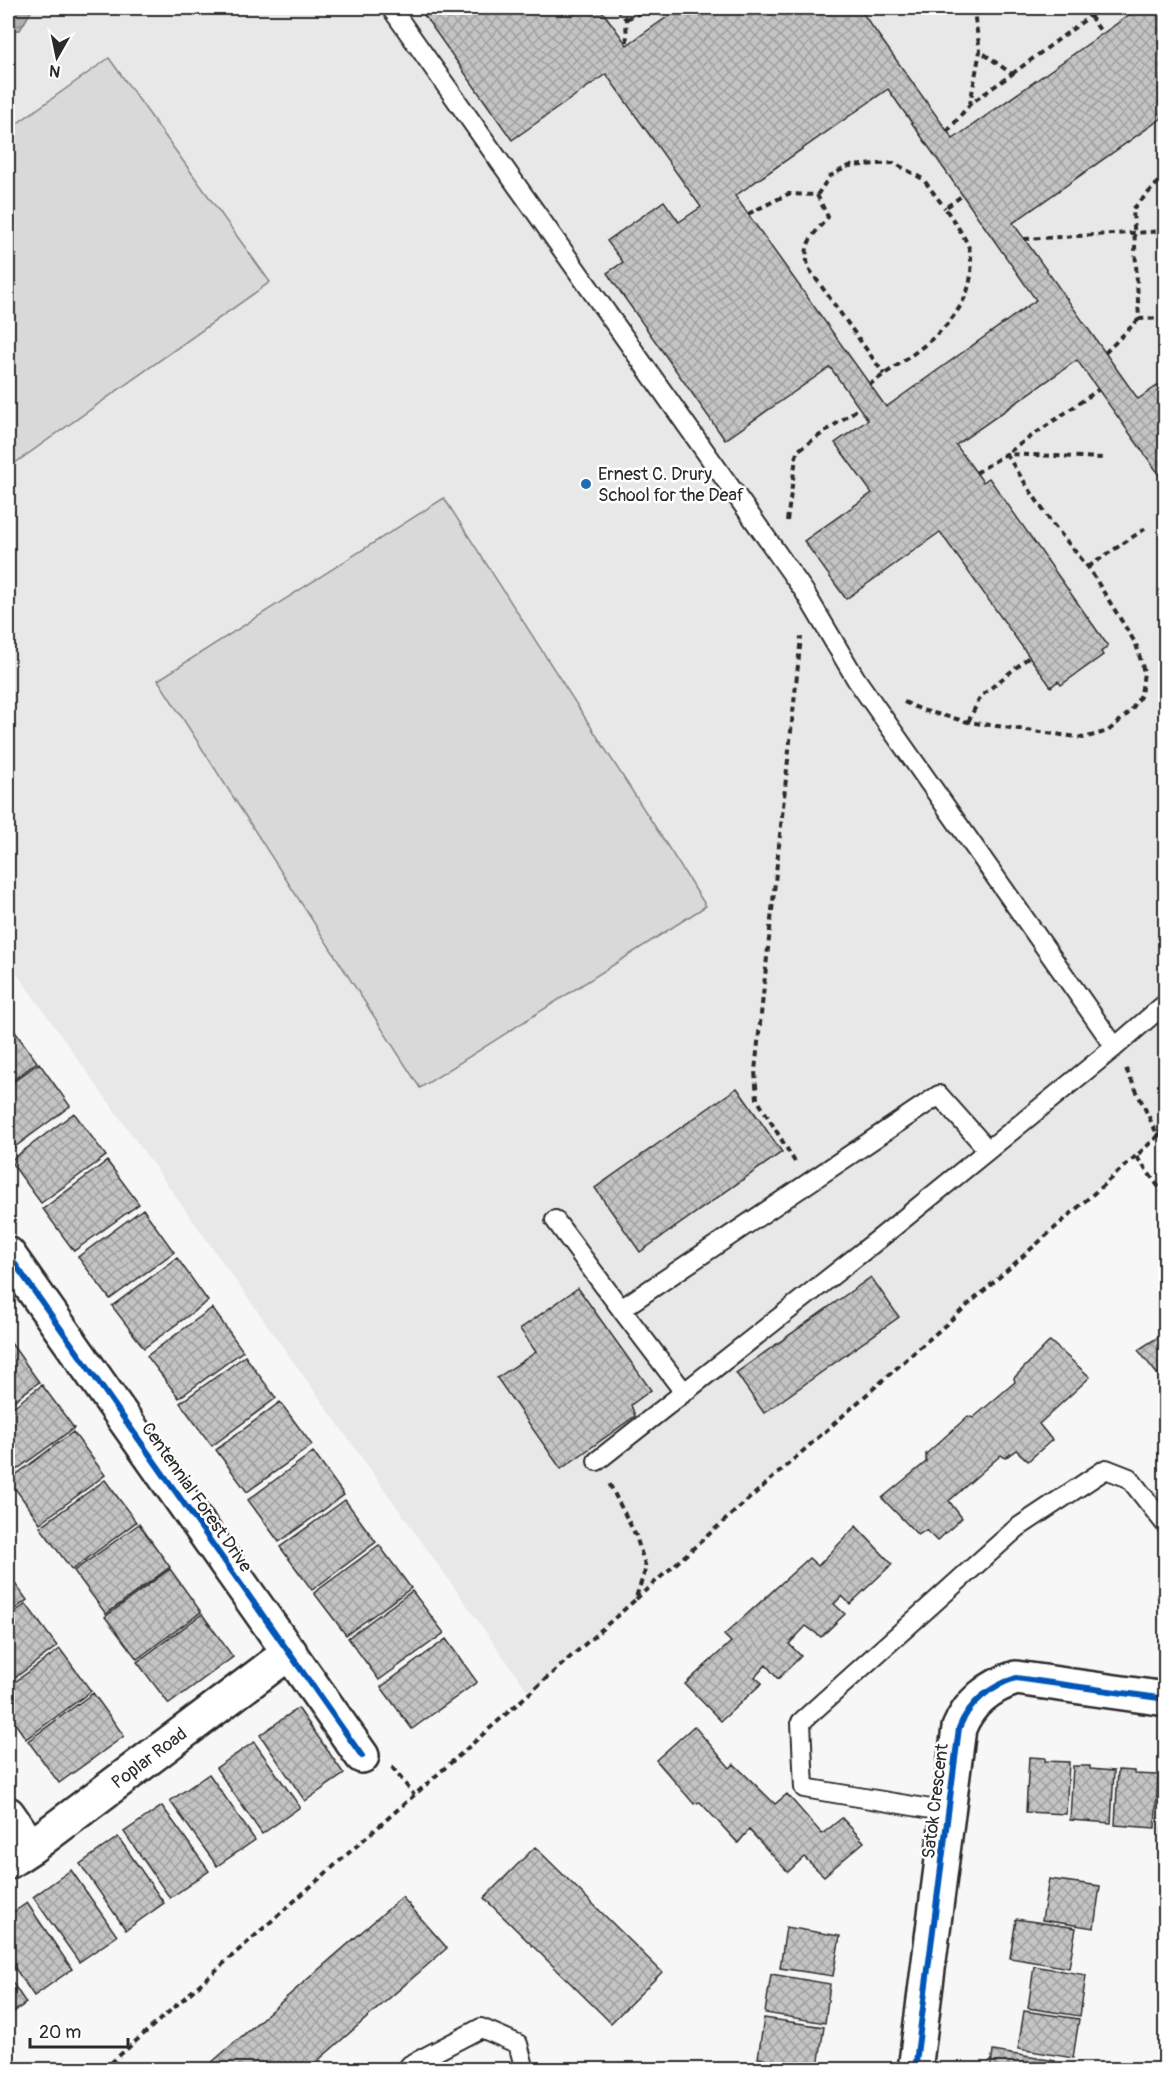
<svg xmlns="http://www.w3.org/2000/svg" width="1173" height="2077" viewBox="0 0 1173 2077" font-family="Pangolin,sans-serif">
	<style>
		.built { fill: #e8e8e8 }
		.garden { fill: #d9d9d9; stroke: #828282; stroke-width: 1.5 }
		.water { fill: url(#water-waves); stroke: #7b7b7b; stroke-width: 1.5 }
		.building { fill: url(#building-cross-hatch); stroke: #2b2b2b; stroke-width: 1.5; fill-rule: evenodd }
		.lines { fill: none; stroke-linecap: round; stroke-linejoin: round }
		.service-casing { stroke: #2b2b2b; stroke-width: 22 }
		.minor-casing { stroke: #2b2b2b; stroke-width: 38 }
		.path { stroke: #2b2b2b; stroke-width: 4; stroke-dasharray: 6 4.5; stroke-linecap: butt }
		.service { stroke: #fff; stroke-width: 18 }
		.minor { stroke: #fff; stroke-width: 33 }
		.cycleway-casing { stroke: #fff; stroke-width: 10 }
		.cycleway { stroke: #0057b8; stroke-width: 6 }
		.poi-dot { fill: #1f6fb2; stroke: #fff; stroke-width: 2 }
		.labels { text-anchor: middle; stroke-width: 5; stroke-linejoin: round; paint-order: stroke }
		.poi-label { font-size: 18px; fill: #2b2b2b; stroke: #fff; text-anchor: start }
		.street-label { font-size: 18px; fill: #2b2b2b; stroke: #fff }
	</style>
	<defs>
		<pattern id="water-waves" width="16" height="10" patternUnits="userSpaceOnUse" patternTransform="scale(1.5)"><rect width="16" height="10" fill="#b0b0b0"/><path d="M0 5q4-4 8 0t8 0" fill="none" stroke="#8f8f8f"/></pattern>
		<pattern id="building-cross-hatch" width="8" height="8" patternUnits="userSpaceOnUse" patternTransform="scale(1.5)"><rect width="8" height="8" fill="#c4c4c4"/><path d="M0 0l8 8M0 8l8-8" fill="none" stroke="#9f9f9f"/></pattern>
	</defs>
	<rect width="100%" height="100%" fill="#f7f7f7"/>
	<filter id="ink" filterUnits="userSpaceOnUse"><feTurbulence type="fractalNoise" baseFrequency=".0167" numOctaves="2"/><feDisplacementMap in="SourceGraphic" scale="12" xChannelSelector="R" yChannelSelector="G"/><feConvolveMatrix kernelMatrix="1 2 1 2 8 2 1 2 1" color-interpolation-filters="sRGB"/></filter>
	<g filter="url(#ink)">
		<path class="built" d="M8,8H1165V1129L530,1694L8,961Z"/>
		<path class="garden" d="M109,58L270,282L8,468V130Z
			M444,498L706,906L420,1088L158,680Z"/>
		<path class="water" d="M8,8H33L20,30L8,31Z"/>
		<path class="building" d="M419,8H600L627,45L680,8H859L953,139L1139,8H1166V115L1013,223L1138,399L1166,380V484L1077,360L956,445L983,482L989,478L1108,646L1101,652L1103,655L1061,685L1058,681L1051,687L940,532L846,599L804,541L872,493L835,443L868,420L830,367L725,440L607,273L623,262L607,241L664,201L679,222L701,207L606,74L512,140ZM888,89L1036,300L886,407L735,196Z
			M8,1022L37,1062L8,1084Z
			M39,1063L70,1106L8,1152V1086Z
			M737,1088L782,1152L640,1252L595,1188Z
			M74,1113L106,1156L41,1203L10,1161Z
			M107,1161L139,1204L74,1251L43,1209Z
			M143,1209L174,1252L110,1299L78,1257Z
			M177,1258L208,1301L144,1348L112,1306Z
			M871,1277L899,1317L764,1413L736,1373Z
			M578,1288L651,1390L631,1405L635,1416L561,1469L497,1378L536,1352L520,1329Z
			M212,1308L243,1351L179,1398L147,1356Z
			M1166,1332V1385L1138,1350Z
			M8,1339L39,1382L8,1405Z
			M1050,1341L1090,1377L1039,1424L1052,1440L1028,1461L1016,1450L1005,1458L1001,1455L949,1501L962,1518L937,1541L926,1530L918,1535L882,1498L926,1462V1454L968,1416L973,1418L1015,1382L1014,1378Z
			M245,1356L276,1398L212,1446L180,1403Z
			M42,1385L74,1428L9,1475L8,1411Z
			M280,1402L312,1445L247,1492L216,1450Z
			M73,1432L105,1475L40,1523L9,1480Z
			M313,1452L344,1495L279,1542L248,1500Z
			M105,1480L136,1522L72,1570L40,1527Z
			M345,1500L376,1542L312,1590L280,1547Z
			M139,1524L170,1567L106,1614L74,1571Z
			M856,1526L892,1564L850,1604L842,1596L834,1604L845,1614L821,1637L806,1626L789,1644L801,1656L778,1679L766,1665L755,1677L762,1683L721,1721L685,1684L731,1642L724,1635L809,1558L818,1566Z
			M379,1545L411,1588L346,1635L314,1593Z
			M170,1569L201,1612L137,1659L105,1617Z
			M8,1574L27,1600L8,1614Z
			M412,1591L444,1633L379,1680L348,1638Z
			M26,1604L57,1646L8,1683V1617Z
			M202,1614L233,1657L169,1704L137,1662Z
			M446,1639L477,1682L412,1729L381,1687Z
			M60,1649L91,1691L26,1739L8,1713V1687Z
			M93,1693L124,1736L59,1783L28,1741Z
			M298,1708L344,1774L305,1801L260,1735Z
			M694,1726L730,1768L734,1764L775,1804L787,1794L822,1834L842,1818L864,1842L824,1876L804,1857L788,1872L749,1830L738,1843L700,1802L694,1804L656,1760Z
			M254,1742L300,1807L262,1834L216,1768Z
			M1029,1757L1045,1758V1761L1069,1762L1066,1814L1026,1812Z
			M1073,1766H1090V1769L1114,1771L1111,1823L1070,1820Z
			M1118,1770L1134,1771V1774L1158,1775L1155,1828L1115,1825Z
			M209,1774L255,1840L217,1866L170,1801Z
			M1165,1782H1166V1835L1162,1834Z
			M162,1806L209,1871L170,1898L124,1832Z
			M118,1837L164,1903L126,1930L80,1864Z
			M535,1847L662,1972L611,2023L484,1898Z
			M71,1870L117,1936L79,1962L33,1897Z
			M1049,1879L1100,1886L1094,1928L1042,1920Z
			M402,1897L447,1948L307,2070H203Z
			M27,1903L72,1969L34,1996L8,1958V1916Z
			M1016,1919L1076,1928L1069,1968L1010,1958Z
			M786,1927L840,1936L833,1976L780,1968Z
			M1034,1966L1086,1975L1080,2016L1028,2008Z
			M771,1974L830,1984L825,2023L765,2013Z
			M8,1976L26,2003L8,2016Z
			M1024,2011L1079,2019L1073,2058L1018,2049Z
			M764,2018L824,2027L818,2067L758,2058Z
			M993,2051L1055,2061L1054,2070H990Z"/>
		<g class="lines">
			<defs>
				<path id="service" d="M391,8L804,591L856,679L1115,1047
					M555,1220L621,1309
					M684,1392L621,1309L939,1095L988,1150
					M597,1461L880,1238L1115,1047L1166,1003
					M949,1812L804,1788L801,1722L1017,1528L1106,1469L1129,1478L1166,1525
					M406,2070L410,2065L481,2028L518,2044L525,2070"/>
				<path id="minor" d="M8,1254L362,1756
					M8,1814L31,1847
					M8,1862L31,1847L290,1652
					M915,2070L959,1728C969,1703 990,1686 1016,1678L1166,1699"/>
			</defs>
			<use href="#service" class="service-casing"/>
			<use href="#minor" class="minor-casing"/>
			<path class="path" d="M617,8L626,19L627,45
				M971,8L974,12L980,51L970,104L1012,74L980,51
				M1090,16L1102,33
				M626,19L643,12L648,8
				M1012,74L1101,8
				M947,132L970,104
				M1166,174L1133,209L1139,319L1166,318
				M817,195L830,176L849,166L894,163L923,179L945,208
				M748,214L788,194L817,195L828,217C813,236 801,243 809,269L884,374
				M1024,239L1166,231
				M1105,353L1139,319
				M869,385C913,353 982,317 970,252C968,240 952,219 945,208L963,195
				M976,473L1006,454L1104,458
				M787,521L797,451L859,408
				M1088,567L1149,526
				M904,702L922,710L968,722L1084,738L1108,731L1130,712L1141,695L1144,672L1136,644L1088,567L1051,522L1006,454L1098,390
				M968,722L981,696L1029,657
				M1126,1069L1158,1136L1136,1156L1166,1197
				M1158,1136L1166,1129
				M795,1162L757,1099L755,1071L801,637
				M636,1599L1136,1156
				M392,1767L414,1795
				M103,2070L635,1600L646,1568L636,1536L609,1483"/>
			<use href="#service" class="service"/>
			<use href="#minor" class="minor"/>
			<defs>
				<path id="cycleway" d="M8,1254L362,1756
					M915,2070L959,1728C969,1703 990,1686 1016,1678L1166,1699"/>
			</defs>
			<use href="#cycleway" class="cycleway-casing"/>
			<use href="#cycleway" class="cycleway"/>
		</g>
	</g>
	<circle class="poi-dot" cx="586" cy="484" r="6"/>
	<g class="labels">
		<g class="poi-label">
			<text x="598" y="480">Ernest C. Drury<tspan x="598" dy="21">School for the Deaf</tspan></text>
		</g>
		<g class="street-label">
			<text transform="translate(197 1497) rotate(55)" y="6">Centennial Forest Drive</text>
			<text transform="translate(149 1758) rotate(-37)" y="6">Poplar Road</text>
			<text transform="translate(935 1801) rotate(-83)" y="6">Satok Crescent</text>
		</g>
	</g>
	<rect width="1173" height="2077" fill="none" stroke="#fff" stroke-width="30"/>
	<rect x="15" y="15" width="1143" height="2047" fill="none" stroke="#2b2b2b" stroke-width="2" filter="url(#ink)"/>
	<g transform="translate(57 57) rotate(189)" stroke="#ffffff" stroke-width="4.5" paint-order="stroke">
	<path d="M0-4.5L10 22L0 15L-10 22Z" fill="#2b2b2b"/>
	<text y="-9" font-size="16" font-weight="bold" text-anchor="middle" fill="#2b2b2b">N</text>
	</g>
	<path d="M30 2038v9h98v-9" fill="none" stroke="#2b2b2b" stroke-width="3"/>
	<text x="39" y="2038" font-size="18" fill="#2b2b2b" stroke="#ffffff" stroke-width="4.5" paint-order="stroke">20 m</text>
</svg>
